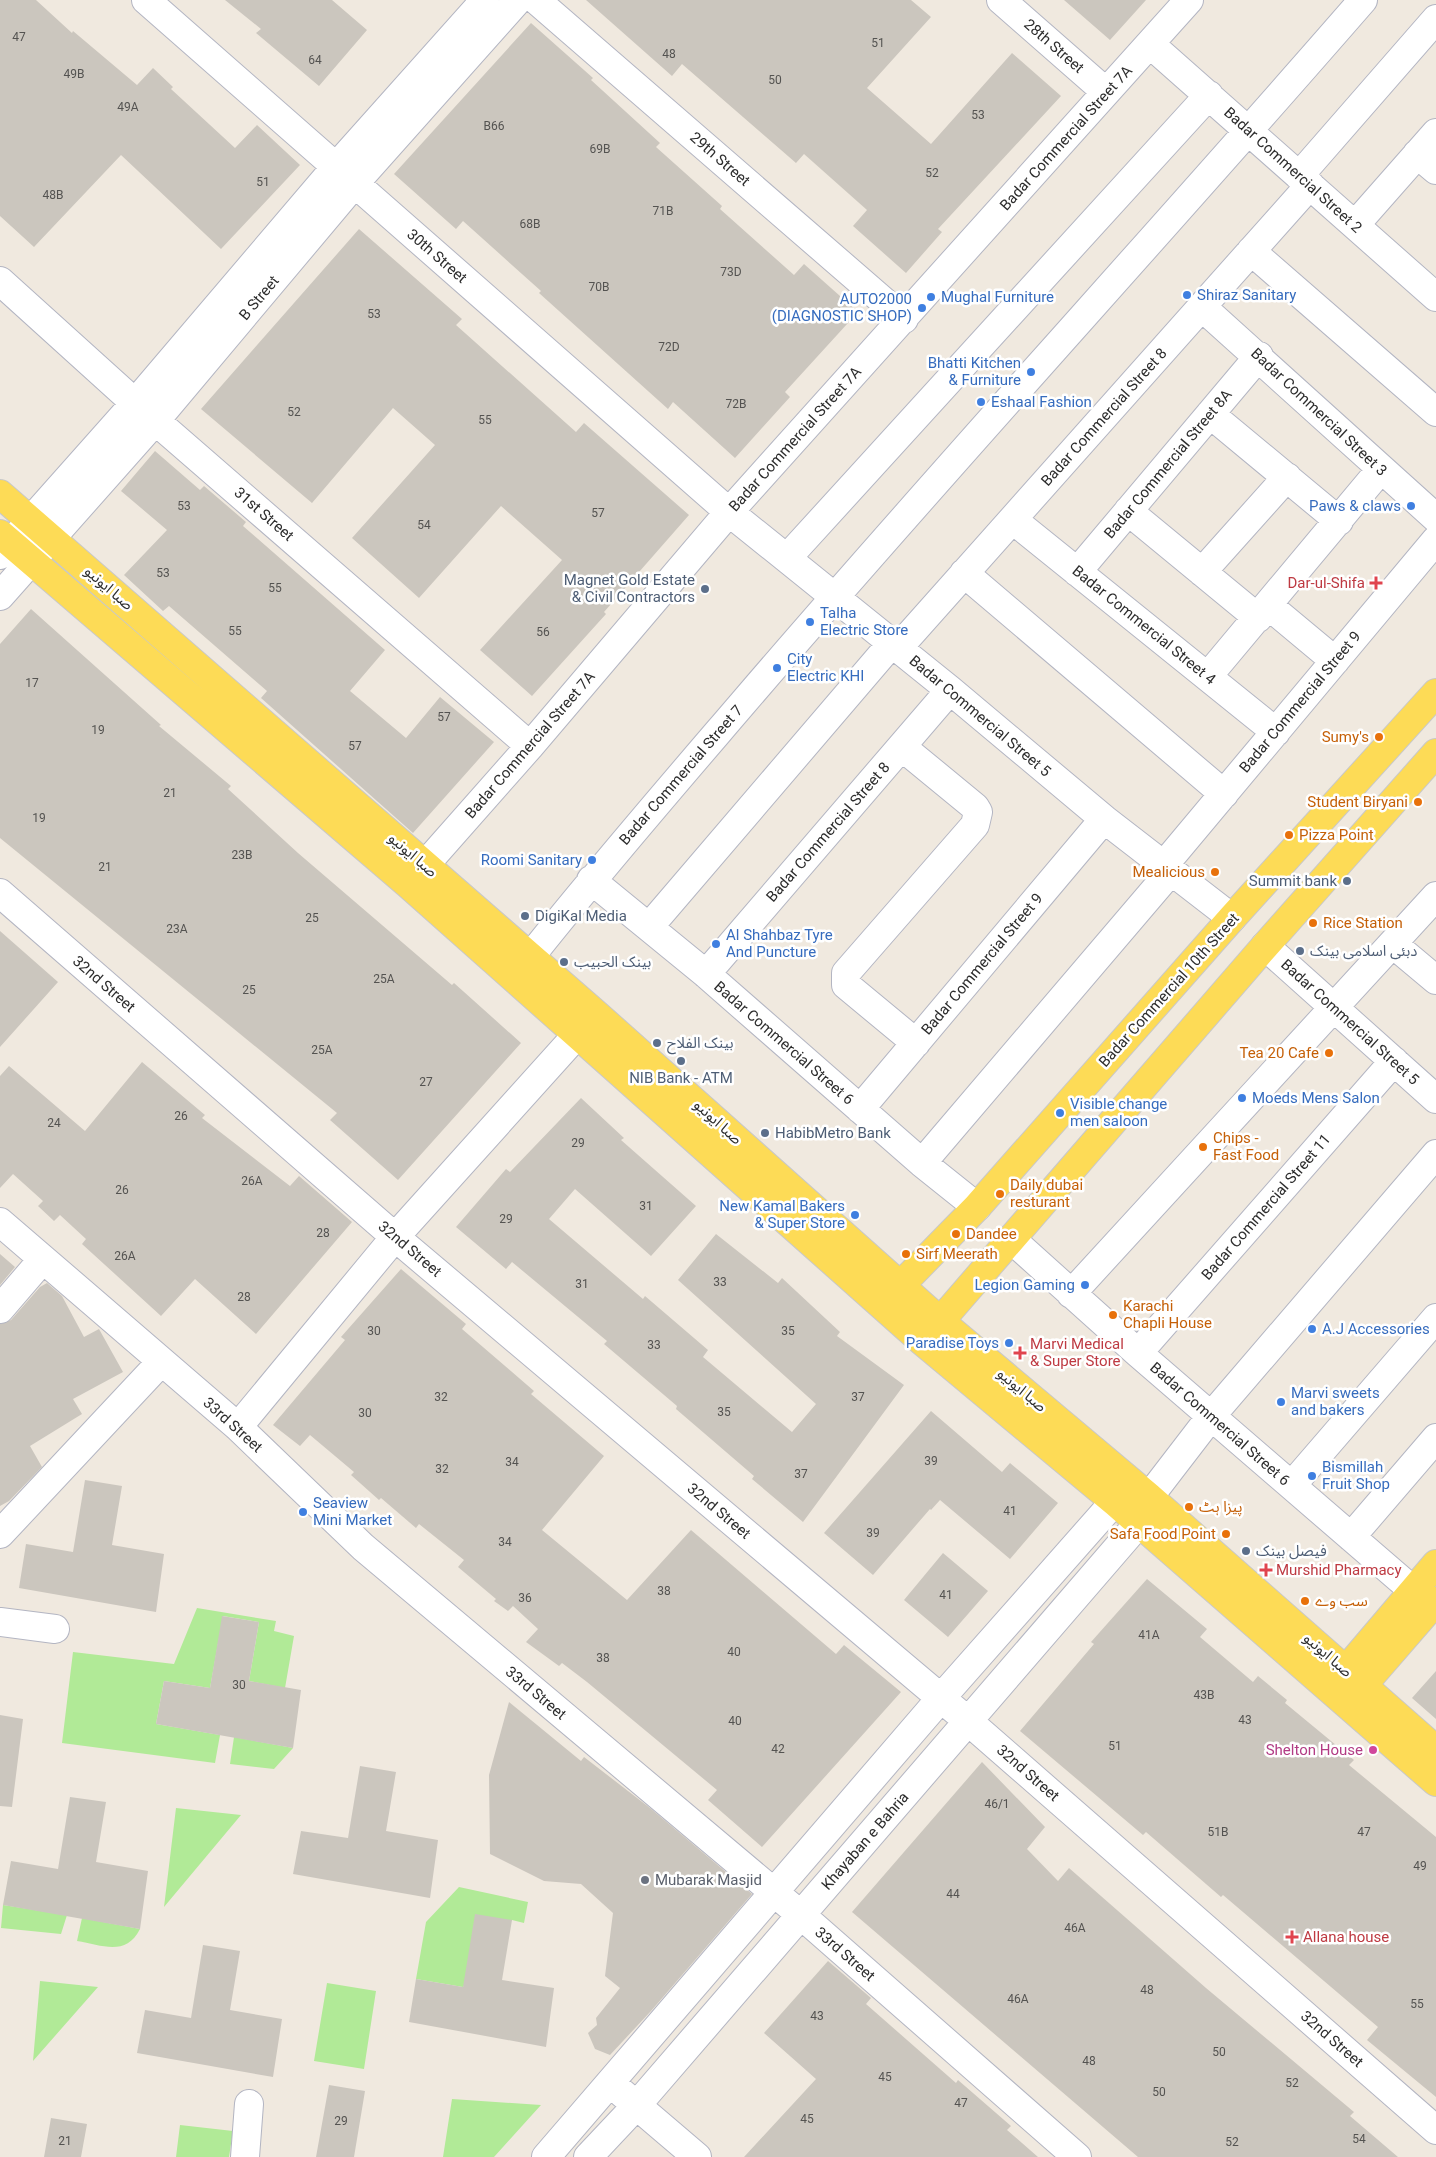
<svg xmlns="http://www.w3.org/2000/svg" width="1436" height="2157" viewBox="0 0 1436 2157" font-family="Roboto,'Noto Sans Arabic',sans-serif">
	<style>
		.green { fill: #b1ea97 }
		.building { fill: #cbc6be }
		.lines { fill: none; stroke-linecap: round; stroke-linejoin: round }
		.minor-casing { stroke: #b3b5c2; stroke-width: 30 }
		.major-casing { stroke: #c8c8c8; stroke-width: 30 }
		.minor { stroke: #fff; stroke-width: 28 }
		.major { stroke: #fddb56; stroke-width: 28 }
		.shop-dot { fill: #3f7fe0; stroke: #fff; stroke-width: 2 }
		.health-dot { fill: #e0444e; stroke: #fff; stroke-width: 2 }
		.service-dot { fill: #5c6f8a; stroke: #fff; stroke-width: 2 }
		.food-dot { fill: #e8710a; stroke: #fff; stroke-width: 2 }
		.hotel-dot { fill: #d1479c; stroke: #fff; stroke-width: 2 }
		.worship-dot { fill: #6b7280; stroke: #fff; stroke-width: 2 }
		.labels { text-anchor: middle; stroke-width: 5; stroke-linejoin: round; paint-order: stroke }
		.number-label { font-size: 12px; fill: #545351 }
		.street-label { font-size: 15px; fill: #2d2d2d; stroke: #fff }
		.shop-label { font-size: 15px; fill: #366cbe; stroke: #fff; text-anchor: start }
		.service-label { font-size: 15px; fill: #4e5e75; stroke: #fff; text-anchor: start }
		.health-label { font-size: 15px; fill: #be3a42; stroke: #fff; text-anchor: start }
		.food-label { font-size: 15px; fill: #c56008; stroke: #fff; text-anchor: start }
		.hotel-label { font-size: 15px; fill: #b23c85; stroke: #fff; text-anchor: end }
		.worship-label { font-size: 15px; fill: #5b616d; stroke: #fff; text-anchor: start }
	</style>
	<rect width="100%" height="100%" fill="#f0e9df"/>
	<path class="green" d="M197,1608L276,1621L274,1631L294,1636L285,1688L249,1681L259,1622L223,1616L210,1688L164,1681L156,1724L220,1735L215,1763L62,1743L73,1652L174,1664Z
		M234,1737L293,1748L274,1769L230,1764Z
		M176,1808L241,1815L164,1907Z
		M459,1887L528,1902L524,1923L512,1920L463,1987L416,1979L426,1922Z
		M3,1905L67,1915L61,1934L1,1928Z
		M82,1918L140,1929C126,1957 102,1945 77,1941Z
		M40,1981L98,1987L33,2061Z
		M327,1983L376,1991L364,2069L314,2061Z
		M452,2099L541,2105L494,2157H443Z
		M180,2125L233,2131L229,2157H176Z"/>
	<path class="building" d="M0,0H36L72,33L73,31L137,85L153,68L173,87L171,89L235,148L257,125L300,165L221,249L121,155L34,247L0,216Z
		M225,0H332L367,30L319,86L256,33L261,29Z
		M586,0H911L931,17L867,88L931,144L1012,53L1061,96L938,229L942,232L906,273L853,226L867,210L804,154L796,163L682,64L672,76Z
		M1064,0H1146L1110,40Z
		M531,23L593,78L591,80L660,143L656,147L722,206L720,209L794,275L804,264L858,312L785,392L790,397L735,458L673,402L668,409L539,293L541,291L463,221L456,229L394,174Z
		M359,229L462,319L456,325L576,432L584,423L689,515L604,612L606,614L532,696L480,650L562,560L501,506L419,598L352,538L435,445L393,408L312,503L201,409Z
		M155,451L200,490L204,486L246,522L243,526L385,650L350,691L406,738L440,697L494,742L413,833L261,698L267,691L169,606L163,611L124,575L167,530L121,491Z
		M31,609L161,725L159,726L231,786L228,789L298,853L452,985L454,983L521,1043L398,1180L330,1120L337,1113L0,838V644Z
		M0,931L58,982L0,1047Z
		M142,1062L205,1115L202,1118L290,1186L299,1176L352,1222L256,1334L195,1279L161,1316L82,1244L86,1239L60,1215L54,1221L38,1206L43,1201L13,1174L0,1188V1076L9,1066L85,1131Z
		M581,1098L624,1138L621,1140L696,1206L651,1256L575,1189L549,1219L643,1299L645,1296L708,1350L703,1357L792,1432L816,1404L678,1280L716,1234L778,1283L782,1278L840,1332L837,1336L904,1385L803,1522L752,1479L754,1476L676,1409L677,1406L604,1344L607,1341L512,1262L506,1269L456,1227L506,1169L510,1172Z
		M0,1254L15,1267L0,1285Z
		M401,1269L466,1324L462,1329L534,1391L531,1394L604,1456L542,1530L627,1600L691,1530L836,1654L844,1645L901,1692L762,1847L708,1800L717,1790L587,1682L562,1663L559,1666L526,1642L538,1629L513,1606L508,1611L494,1601L496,1599L458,1567L464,1560L419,1524L416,1528L381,1498L379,1500L351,1475L354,1472L310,1435L300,1446L273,1425L345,1340L341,1337Z
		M47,1283L62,1296L84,1337L99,1329L123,1372L73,1399L82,1414L30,1446L42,1467L9,1501L0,1506V1324L11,1320L40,1287Z
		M931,1411L1002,1472L1010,1463L1058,1503L1010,1559L940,1500L931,1510L930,1509L873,1575L824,1533Z
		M85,1480L122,1486L112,1545L164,1554L156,1612L19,1588L26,1544L73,1552Z
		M943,1553L988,1591L948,1637L904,1600Z
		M1147,1579L1207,1629L1200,1637L1253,1682L1258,1676L1287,1700L1285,1703L1354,1760L1349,1765L1436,1837V2097L1367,2040L1378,2027L1223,1895L1221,1897L1146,1832L1143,1835L1020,1731L1094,1644L1091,1642Z
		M222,1616L259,1622L249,1681L301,1690L293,1748L156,1724L164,1681L210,1688Z
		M1436,1671V1719L1412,1698Z
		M509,1702L581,1761L584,1757L650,1808L752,1894L651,2011L610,2055L595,2049L588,2033L597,2025L596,2018L620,1988L605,1976L613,1913L581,1884L544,1881L490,1854L489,1775Z
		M0,1715L23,1719L12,1807L0,1806Z
		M982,1762L1045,1827L1027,1849L1058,1881L1069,1868L1206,1988L1354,2112L1350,2116L1398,2157H1138L852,1912Z
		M360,1766L396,1772L386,1831L438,1840L430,1898L293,1874L301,1831L348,1838Z
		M70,1797L106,1802L96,1862L148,1871L140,1929L3,1905L11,1861L58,1869Z
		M475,1914L512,1920L502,1980L554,1988L546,2047L409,2022L416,1979L463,1987Z
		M203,1945L240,1951L230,2010L282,2019L273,2077L137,2053L145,2010L191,2018Z
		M828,1961L871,1998L866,2004L956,2083L958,2080L1011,2126L1007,2130L1038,2157H744L816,2079L764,2033Z
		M329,2085L365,2091L354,2157H316Z
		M51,2118L87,2124L81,2157H44Z"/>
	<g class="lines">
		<defs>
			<path id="minor" d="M146,0L729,512L950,690L1104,819L1232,918
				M536,0L904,319
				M1001,0L1106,92
				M1150,44L1436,297
				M1417,154L1436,170
				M1299,176L1436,19
				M1355,225L1436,133
				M1251,251L1436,412
				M0,281L135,403L530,746
				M1202,307L1436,518
				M1210,414L1339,521
				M1128,511L1258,618
				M1013,520L1276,732
				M0,555L135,403L335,168L485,0
				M787,558L1209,95
				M1077,572L1259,356
				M1202,572L1287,477
				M964,573L1224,794
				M0,596L156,420L355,183L518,0
				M1269,606L1335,661
				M898,648L1310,185
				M1208,676L1381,469
				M902,747L975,807L978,812L975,825L846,973V985L916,1043
				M1164,865L1436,540
				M591,880L706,974L922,1163L977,1207
				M409,883L530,746L729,512L1189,0
				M0,893L395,1237L968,1721L1436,2130
				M649,927L892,643
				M1393,944L1436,980
				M1265,946L1436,1099
				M530,957C599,870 671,787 743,703C946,466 1158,236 1363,0
				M706,974L950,690
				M860,1109L1104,819
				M922,1163L1171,871
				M0,1222L238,1427L363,1547L801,1915L1077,2157
				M1011,1239L1138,1353L1431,1606
				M1071,1294L1436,896
				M0,1309L43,1259
				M1138,1353L1394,1061
				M238,1427L395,1237L593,1017
				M1292,1485L1436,1318
				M1149,1497L1212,1415L1436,1154
				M0,1534L161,1362
				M1351,1537L1436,1438
				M0,1622L55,1629
				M622,2093L697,2157
				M245,2157L249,2104
				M546,2157L941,1698L1130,1484
				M588,2157L636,2106L1139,1523L1156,1507"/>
			<path id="major" d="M0,494L596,1014L940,1321L1149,1497L1436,1750
				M0,534L408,884L923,1342L1115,1502L1436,1782
				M888,1298L977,1207L1232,918L1436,693
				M929,1334L1265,946L1436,753
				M1334,1684L1436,1564
				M1350,1700L1436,1601"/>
		</defs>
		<use href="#minor" class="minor-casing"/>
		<use href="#major" class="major-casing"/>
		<use href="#minor" class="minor"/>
		<use href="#major" class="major"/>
	</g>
	<g class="shop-dot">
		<circle cx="1187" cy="295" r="5"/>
		<circle cx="931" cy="297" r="5"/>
		<circle cx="922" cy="308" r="5"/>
		<circle cx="1031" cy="372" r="5"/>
		<circle cx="981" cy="402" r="5"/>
		<circle cx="1411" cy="506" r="5"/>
		<circle cx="810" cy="622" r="5"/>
		<circle cx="777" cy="668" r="5"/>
		<circle cx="592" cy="860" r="5"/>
		<circle cx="716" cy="944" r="5"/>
		<circle cx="1242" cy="1098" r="5"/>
		<circle cx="1060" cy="1113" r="5"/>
		<circle cx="855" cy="1215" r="5"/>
		<circle cx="1085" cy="1285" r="5"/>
		<circle cx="1312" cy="1329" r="5"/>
		<circle cx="1009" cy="1343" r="5"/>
		<circle cx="1281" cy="1402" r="5"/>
		<circle cx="1312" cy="1476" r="5"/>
		<circle cx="303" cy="1512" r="5"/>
	</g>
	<g class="health-dot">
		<path d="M1373.5 575.5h5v5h5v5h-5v5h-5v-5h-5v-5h5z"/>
		<path d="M1017.5 1345.5h5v5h5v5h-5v5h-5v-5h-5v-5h5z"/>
		<path d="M1263.5 1562.5h5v5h5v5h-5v5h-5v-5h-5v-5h5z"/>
		<path d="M1289.5 1929.5h5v5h5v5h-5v5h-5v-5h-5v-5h5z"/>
	</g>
	<g class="service-dot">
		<circle cx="705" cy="589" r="5"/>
		<circle cx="1347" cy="881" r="5"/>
		<circle cx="525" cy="916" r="5"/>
		<circle cx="1300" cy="951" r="5"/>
		<circle cx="564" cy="962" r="5"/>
		<circle cx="657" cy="1043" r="5"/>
		<circle cx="681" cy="1061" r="5"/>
		<circle cx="765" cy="1133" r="5"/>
		<circle cx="1246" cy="1551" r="5"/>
	</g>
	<g class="food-dot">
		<circle cx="1379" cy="737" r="5"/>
		<circle cx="1418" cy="802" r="5"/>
		<circle cx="1289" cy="835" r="5"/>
		<circle cx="1215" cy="872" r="5"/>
		<circle cx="1313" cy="923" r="5"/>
		<circle cx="1329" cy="1053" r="5"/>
		<circle cx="1203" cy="1147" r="5"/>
		<circle cx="1000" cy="1194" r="5"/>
		<circle cx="956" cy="1234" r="5"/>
		<circle cx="906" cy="1254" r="5"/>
		<circle cx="1113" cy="1315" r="5"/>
		<circle cx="1189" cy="1507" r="5"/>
		<circle cx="1226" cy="1534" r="5"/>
		<circle cx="1305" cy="1601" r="5"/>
	</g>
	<circle class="hotel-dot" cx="1373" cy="1750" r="5"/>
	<circle class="worship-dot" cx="645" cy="1880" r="5"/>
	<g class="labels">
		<g class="number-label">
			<text x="19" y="41">47</text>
			<text x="878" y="47">51</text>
			<text x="669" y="58">48</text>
			<text x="315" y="64">64</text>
			<text x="74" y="78">49B</text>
			<text x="775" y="84">50</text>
			<text x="128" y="111">49A</text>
			<text x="978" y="119">53</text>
			<text x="494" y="130">B66</text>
			<text x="600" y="153">69B</text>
			<text x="932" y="177">52</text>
			<text x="263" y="186">51</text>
			<text x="53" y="199">48B</text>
			<text x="663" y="215">71B</text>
			<text x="530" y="228">68B</text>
			<text x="731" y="276">73D</text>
			<text x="599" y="291">70B</text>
			<text x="374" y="318">53</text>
			<text x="669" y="351">72D</text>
			<text x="736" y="408">72B</text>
			<text x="294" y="416">52</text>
			<text x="485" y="424">55</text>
			<text x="184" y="510">53</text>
			<text x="598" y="517">57</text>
			<text x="424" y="529">54</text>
			<text x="163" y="577">53</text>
			<text x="275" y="592">55</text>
			<text x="235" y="635">55</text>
			<text x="543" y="636">56</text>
			<text x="32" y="687">17</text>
			<text x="444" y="721">57</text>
			<text x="98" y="734">19</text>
			<text x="355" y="750">57</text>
			<text x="170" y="797">21</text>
			<text x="39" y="822">19</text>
			<text x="242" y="859">23B</text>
			<text x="105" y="871">21</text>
			<text x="312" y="922">25</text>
			<text x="177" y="933">23A</text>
			<text x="384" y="983">25A</text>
			<text x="249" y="994">25</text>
			<text x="322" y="1054">25A</text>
			<text x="426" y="1086">27</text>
			<text x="181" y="1120">26</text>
			<text x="54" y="1127">24</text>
			<text x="578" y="1147">29</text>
			<text x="252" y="1185">26A</text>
			<text x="122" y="1194">26</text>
			<text x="646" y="1210">31</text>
			<text x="506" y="1223">29</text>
			<text x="323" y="1237">28</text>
			<text x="125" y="1260">26A</text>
			<text x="720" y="1286">33</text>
			<text x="582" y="1288">31</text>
			<text x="244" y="1301">28</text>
			<text x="374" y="1335">30</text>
			<text x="788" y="1335">35</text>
			<text x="654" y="1349">33</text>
			<text x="441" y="1401">32</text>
			<text x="858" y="1401">37</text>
			<text x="724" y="1416">35</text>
			<text x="365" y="1417">30</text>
			<text x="931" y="1465">39</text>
			<text x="512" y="1466">34</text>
			<text x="442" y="1473">32</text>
			<text x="801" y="1478">37</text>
			<text x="1010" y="1515">41</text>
			<text x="873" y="1537">39</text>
			<text x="505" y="1546">34</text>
			<text x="664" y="1595">38</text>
			<text x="946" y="1599">41</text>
			<text x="525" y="1602">36</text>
			<text x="1149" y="1639">41A</text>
			<text x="734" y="1656">40</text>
			<text x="603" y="1662">38</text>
			<text x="239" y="1689">30</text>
			<text x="1204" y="1699">43B</text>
			<text x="1245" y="1724">43</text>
			<text x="735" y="1725">40</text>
			<text x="1115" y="1750">51</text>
			<text x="778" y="1753">42</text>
			<text x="997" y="1808">46/1</text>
			<text x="1218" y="1836">51B</text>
			<text x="1364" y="1836">47</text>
			<text x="1420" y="1870">49</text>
			<text x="953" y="1898">44</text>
			<text x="1075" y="1932">46A</text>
			<text x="1147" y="1994">48</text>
			<text x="1018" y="2003">46A</text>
			<text x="1417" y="2008">55</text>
			<text x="817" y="2020">43</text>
			<text x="1219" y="2056">50</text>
			<text x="1089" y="2065">48</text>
			<text x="885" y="2081">45</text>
			<text x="1292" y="2087">52</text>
			<text x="1159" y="2096">50</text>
			<text x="961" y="2107">47</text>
			<text x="807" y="2123">45</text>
			<text x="341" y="2125">29</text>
			<text x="1359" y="2143">54</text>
			<text x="65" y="2145">21</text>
			<text x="1232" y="2146">52</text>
		</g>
		<g class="street-label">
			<text transform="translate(1054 46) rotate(41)" y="5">28th Street</text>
			<text transform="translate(1066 138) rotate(-48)" y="5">Badar Commercial Street 7A</text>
			<text transform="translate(720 159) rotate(41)" y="5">29th Street</text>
			<text transform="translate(1293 170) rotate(42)" y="5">Badar Commercial Street 2</text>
			<text transform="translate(437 256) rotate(41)" y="5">30th Street</text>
			<text transform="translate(259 298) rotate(-50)" y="5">B Street</text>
			<text transform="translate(1319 412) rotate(43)" y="5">Badar Commercial Street 3</text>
			<text transform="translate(1104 417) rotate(-48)" y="5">Badar Commercial Street 8</text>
			<text transform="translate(795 439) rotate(-48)" y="5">Badar Commercial Street 7A</text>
			<text transform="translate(1168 464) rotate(-50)" y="5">Badar Commercial Street 8A</text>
			<text transform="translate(264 514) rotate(41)" y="5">31st Street</text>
			<text transform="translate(109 588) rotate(41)" y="5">صبا ایونیو</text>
			<text transform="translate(1144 625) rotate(39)" y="5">Badar Commercial Street 4</text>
			<text transform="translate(1300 702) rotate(-50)" y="5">Badar Commercial Street 9</text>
			<text transform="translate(980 716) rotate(40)" y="5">Badar Commercial Street 5</text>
			<text transform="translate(530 745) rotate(-49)" y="5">Badar Commercial Street 7A</text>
			<text transform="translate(681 775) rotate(-49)" y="5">Badar Commercial Street 7</text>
			<text transform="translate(828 832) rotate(-49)" y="5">Badar Commercial Street 8</text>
			<text transform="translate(413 855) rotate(41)" y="5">صبا ایونیو</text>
			<text transform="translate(982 964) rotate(-50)" y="5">Badar Commercial Street 9</text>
			<text transform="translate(104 984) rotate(41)" y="5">32nd Street</text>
			<text transform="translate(1169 990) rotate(-48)" y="5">Badar Commercial 10th Street</text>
			<text transform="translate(1350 1022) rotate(42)" y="5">Badar Commercial Street 5</text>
			<text transform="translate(784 1043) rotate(41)" y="5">Badar Commercial Street 6</text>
			<text transform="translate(718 1122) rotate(42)" y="5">صبا ایونیو</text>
			<text transform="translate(1266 1207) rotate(-49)" y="5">Badar Commercial Street 11</text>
			<text transform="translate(410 1249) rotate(40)" y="5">32nd Street</text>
			<text transform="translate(1022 1390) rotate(40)" y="5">صبا ایونیو</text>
			<text transform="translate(1220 1424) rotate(41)" y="5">Badar Commercial Street 6</text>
			<text transform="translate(233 1425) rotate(42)" y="5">33rd Street</text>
			<text transform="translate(719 1511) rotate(40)" y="5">32nd Street</text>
			<text transform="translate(1328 1655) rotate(41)" y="5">صبا ایونیو</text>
			<text transform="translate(536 1693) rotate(40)" y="5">33rd Street</text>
			<text transform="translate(1028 1773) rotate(41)" y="5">32nd Street</text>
			<text transform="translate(865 1841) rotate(-49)" y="5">Khayaban e Bahria</text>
			<text transform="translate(845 1954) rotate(41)" y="5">33rd Street</text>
			<text transform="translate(1332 2039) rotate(41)" y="5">32nd Street</text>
		</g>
		<g class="shop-label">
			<text x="1197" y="300">Shiraz Sanitary</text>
			<text x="941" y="302">Mughal Furniture</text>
			<text x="912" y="304" text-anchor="end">AUTO2000<tspan x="912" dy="17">(DIAGNOSTIC SHOP)</tspan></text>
			<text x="1021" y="368" text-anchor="end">Bhatti Kitchen<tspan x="1021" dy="17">&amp; Furniture</tspan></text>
			<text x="991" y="407">Eshaal Fashion</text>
			<text x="1401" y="511" text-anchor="end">Paws &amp; claws</text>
			<text x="820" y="618">Talha<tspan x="820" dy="17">Electric Store</tspan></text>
			<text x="787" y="664">City<tspan x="787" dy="17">Electric KHI</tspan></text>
			<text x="582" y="865" text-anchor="end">Roomi Sanitary</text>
			<text x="726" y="940">Al Shahbaz Tyre<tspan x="726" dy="17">And Puncture</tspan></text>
			<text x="1252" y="1103">Moeds Mens Salon</text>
			<text x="1070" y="1109">Visible change<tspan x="1070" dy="17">men saloon</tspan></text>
			<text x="845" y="1211" text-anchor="end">New Kamal Bakers<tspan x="845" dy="17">&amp; Super Store</tspan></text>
			<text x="1075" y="1290" text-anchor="end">Legion Gaming</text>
			<text x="1322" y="1334">A.J Accessories</text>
			<text x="999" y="1348" text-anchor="end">Paradise Toys</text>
			<text x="1291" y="1398">Marvi sweets<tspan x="1291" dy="17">and bakers</tspan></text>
			<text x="1322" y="1472">Bismillah<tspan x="1322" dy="17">Fruit Shop</tspan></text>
			<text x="313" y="1508">Seaview<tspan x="313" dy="17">Mini Market</tspan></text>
		</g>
		<g class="service-label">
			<text x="695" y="585" text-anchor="end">Magnet Gold Estate<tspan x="695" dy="17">&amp; Civil Contractors</tspan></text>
			<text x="1337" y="886" text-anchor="end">Summit bank</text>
			<text x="535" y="921">DigiKal Media</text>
			<text x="1310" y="956">دبئی اسلامی بینک</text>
			<text x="574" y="967">بينک الحبيب</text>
			<text x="667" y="1048">بینک الفلاح</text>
			<text x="681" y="1083" text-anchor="middle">NIB Bank - ATM</text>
			<text x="775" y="1138">HabibMetro Bank</text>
			<text x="1256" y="1556">فیصل بینک</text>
		</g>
		<g class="health-label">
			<text x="1365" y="588" text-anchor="end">Dar-ul-Shifa</text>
			<text x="1030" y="1349">Marvi Medical<tspan x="1030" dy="17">&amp; Super Store</tspan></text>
			<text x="1276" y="1575">Murshid Pharmacy</text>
			<text x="1303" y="1942">Allana house</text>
		</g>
		<g class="food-label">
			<text x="1369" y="742" text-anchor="end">Sumy's</text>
			<text x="1408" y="807" text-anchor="end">Student Biryani</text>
			<text x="1299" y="840">Pizza Point</text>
			<text x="1205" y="877" text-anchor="end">Mealicious</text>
			<text x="1323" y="928">Rice Station</text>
			<text x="1319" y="1058" text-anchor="end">Tea 20 Cafe</text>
			<text x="1213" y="1143">Chips -<tspan x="1213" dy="17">Fast Food</tspan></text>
			<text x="1010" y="1190">Daily dubai<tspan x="1010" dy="17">resturant</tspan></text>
			<text x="966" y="1239">Dandee</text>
			<text x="916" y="1259">Sirf Meerath</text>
			<text x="1123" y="1311">Karachi<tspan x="1123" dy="17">Chapli House</tspan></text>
			<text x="1199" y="1512">پیزا ہٹ</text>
			<text x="1216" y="1539" text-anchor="end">Safa Food Point</text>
			<text x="1315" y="1606">سب وے</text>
		</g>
		<g class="hotel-label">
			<text x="1363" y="1755">Shelton House</text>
		</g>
		<g class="worship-label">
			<text x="655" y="1885">Mubarak Masjid</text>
		</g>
	</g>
</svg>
